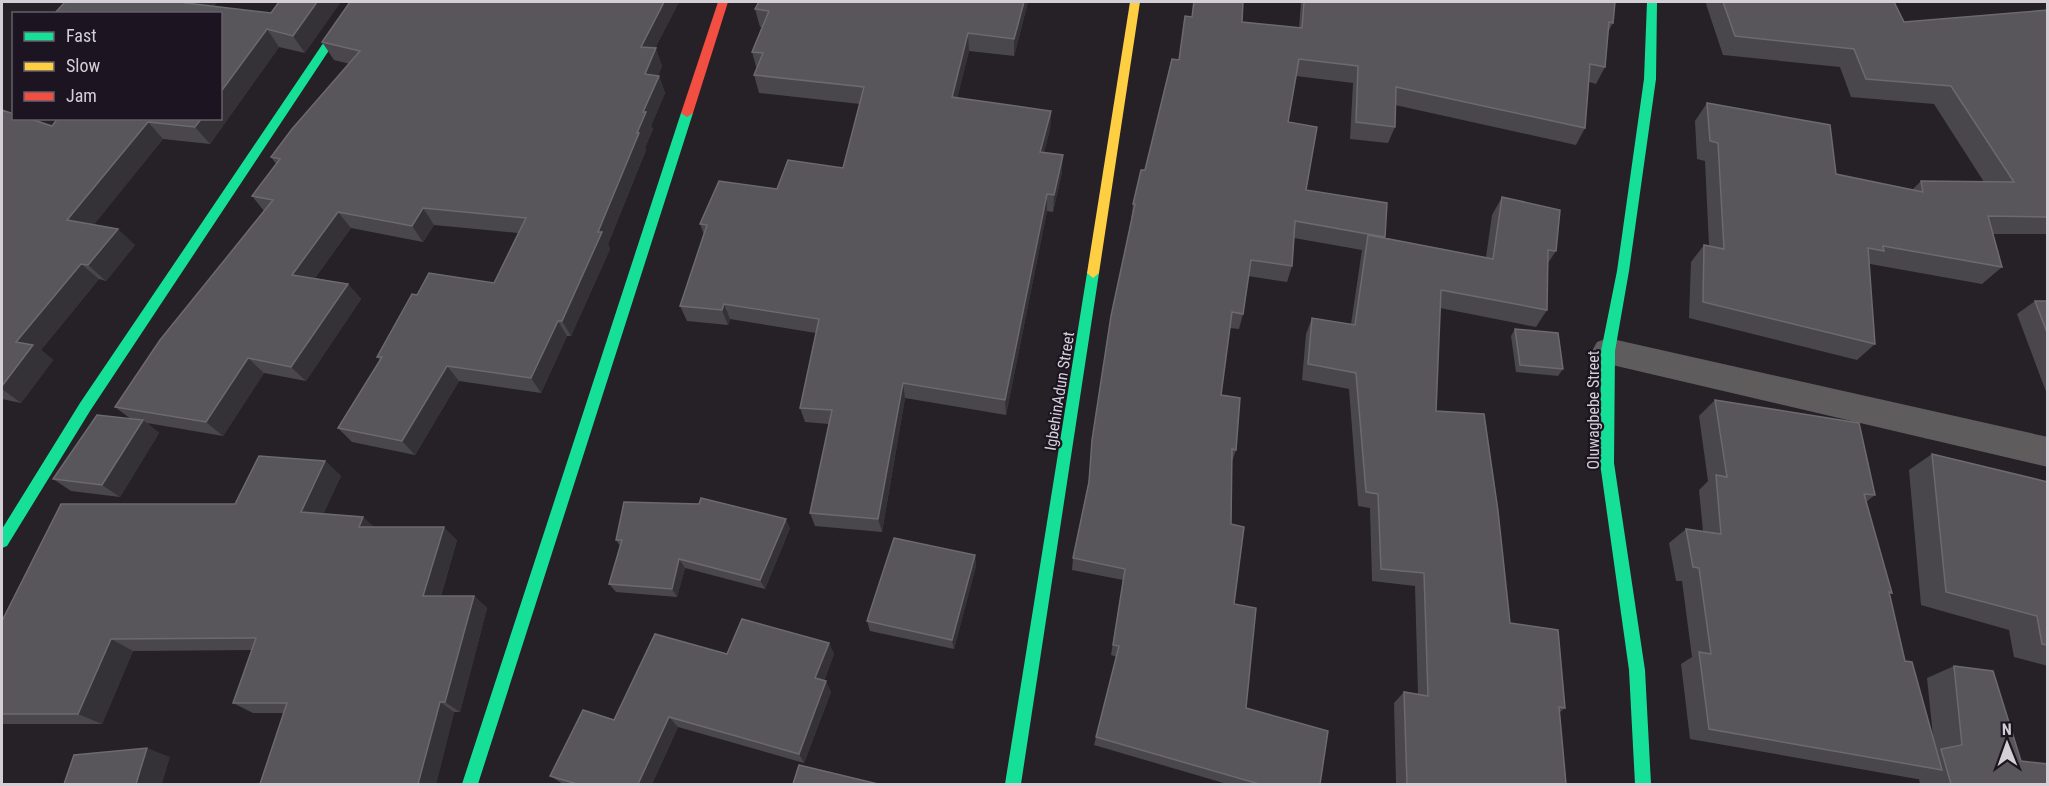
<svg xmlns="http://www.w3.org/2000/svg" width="2049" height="786" viewBox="0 0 2049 786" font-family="'Roboto Condensed',sans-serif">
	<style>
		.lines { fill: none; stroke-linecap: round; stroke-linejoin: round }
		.street { fill: #5f5c5d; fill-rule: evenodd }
		.fast { fill: #16e098; fill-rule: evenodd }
		.slow { fill: #ffcf43; fill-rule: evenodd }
		.jam { fill: #f24e42; fill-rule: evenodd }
		.wall { fill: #4a474c }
		.shaded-wall { fill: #353237 }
		.building { fill: #59565b; stroke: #6c696f; stroke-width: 1.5 }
		.labels { text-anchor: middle; stroke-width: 4.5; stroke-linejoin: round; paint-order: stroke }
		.street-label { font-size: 16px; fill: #d4cfd7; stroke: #1c1521 }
	</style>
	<rect width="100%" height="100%" fill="#252127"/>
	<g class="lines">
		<path class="street" d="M1608,338L2048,437V467L1608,364L1597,360L1592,351L1597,342Z"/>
		<path class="fast" d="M351,2H361L90,411L7,546L2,548V529L80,403Z
			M1647,2H1657L1656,79L1629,271L1615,351L1614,463L1645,670L1651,784H1635L1629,670L1600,463L1601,351L1617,271L1644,79Z
			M687,109L693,113L478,784H462L681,113Z
			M1093,268L1099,273L1021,784H1005L1087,273Z"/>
		<path class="slow" d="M1130,2H1140L1099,273L1093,278L1087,273Z"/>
		<path class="jam" d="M718,2H728L693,113L687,117L681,113Z"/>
	</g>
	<path class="wall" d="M65,2H218L213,6L271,13L279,2L305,53L279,47L210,144L163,139L94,224L135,245L106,281L99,279L41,350L53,360L21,403L2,399V110L52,126L220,118Z
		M350,2H679L655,48L662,66L658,76H659L665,93L651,126L653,129L645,148L646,150L608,244L610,249L571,336H567L541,393L459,381L415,455L352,442L338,428L380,360L377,357L417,295L494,283L518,233L434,225L423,242L351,228L315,278L348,284L361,299L306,381L264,373L223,436L147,423L159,433L120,497L71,491L53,479L131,419L115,407L264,211L252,196L276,164L271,157L350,64L334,60L322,42Z
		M759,2H1028L1014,56L969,51L957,98L1051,111L1050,129L1044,152L1062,172L1053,212L1047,211L1006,415L905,398L882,532L815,526L810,513L829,424L805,422L800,408L816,333L730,319L728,325L687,321L680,306L704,235L700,224L777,189L843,168L860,104L759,93L754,75L757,70L752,52L762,27H760L755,9Z
		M1193,2H1243L1242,22L1299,28L1301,2H1615L1613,23L1608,32L1605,67L1596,84L1589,82L1585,128L1576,145L1395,105V127L1388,143L1350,139L1353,83L1296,76L1288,122L1306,190L1385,237L1384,238L1486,257L1492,215L1502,197L1556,251L1548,263L1547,310L1536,327L1440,308L1436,411L1510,623L1565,708L1559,713L1566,784H1396L1394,703L1404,692L1418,694L1415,586L1372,581L1370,508L1358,506L1349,389L1302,380L1306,334L1312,318L1351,324L1362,250L1294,238L1292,266L1287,282L1248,276L1243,314L1239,329L1230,328L1221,395L1236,450L1232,462L1231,524L1234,604L1246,708L1320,784H1227L1094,745L1117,657L1111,655L1123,580L1072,570L1073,558L1088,484L1132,220H1131L1133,204L1145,170L1179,60L1192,17Z
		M1707,2H1894L1904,22L2048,10V234H1993L2002,267L1982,284L1870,264L1869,265L1875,344L1857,360L1689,318L1691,262L1704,245L1709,246L1705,161L1697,159L1695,121L1707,103L1836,174L1912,190L1921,181L1984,182L1934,104L1851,97L1840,67L1723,55L1706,4Z
		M2035,301H2048V397L2017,314Z
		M1515,329L1563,369L1558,376L1516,372L1511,336Z
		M1715,400L1875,495L1866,502L1892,593L1889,594L1905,661L1933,736L1927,678L1954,666L2021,761L2048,784H1920L1919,779H1917L1690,739L1681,664L1692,657L1682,581H1676L1669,543L1686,529L1703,531L1699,490L1708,481L1699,416Z
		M1932,454L2048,482V666L2014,657L2009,630L1921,605L1909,470Z
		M325,461L341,476L323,514L375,527L457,540L441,596H474L487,608L460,712H454L436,784H260L284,713H253L233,703L252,650L133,651L102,724H2V621L235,504Z
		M790,528L765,589L685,568L677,597L616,592L609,584L620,546L616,540Z
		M975,555L976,566L954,649L870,631L867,621Z
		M829,643L834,654L824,681L831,692L804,763L678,727L652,784H563L550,776L614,720L727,654Z"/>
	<path class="shaded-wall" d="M188,2H218L206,14L186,3Z
		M317,2H341L305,53L293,36Z
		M664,2H679L647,65L641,47Z
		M1024,2H1028L1014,56V39Z
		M267,29L279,47L210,144L195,127L202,118H220V93Z
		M968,33L969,51L953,115L952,97Z
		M656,48L662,66L651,92L645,74Z
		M659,76L665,93L651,126L653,129L645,148L646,150L608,244L610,249L571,336L562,321L598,232L637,133L643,112Z
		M1051,111L1050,129L1040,169V152Z
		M148,122L163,139L85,236L67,220Z
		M1063,155L1062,172L1053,212L1054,195Z
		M1047,194V211L1006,415L1005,400Z
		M423,208L434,225L423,242L412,226Z
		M338,212L351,228L306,290L292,275Z
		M118,229L135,245L106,281L88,265Z
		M81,264L99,279L41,350L53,360L21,403L2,389V386L16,342Z
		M348,284L361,299L306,381L291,367Z
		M724,304L730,319L728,325L722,310Z
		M558,321L567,336L541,393L531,378Z
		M248,358L264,373L223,436L206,422Z
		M447,366L459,381L415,455L402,441Z
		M903,383L905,398L882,532L878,519Z
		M143,420L159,433L120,497L102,485Z
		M325,461L341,476L318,526L301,512Z
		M363,517L378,530L359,527Z
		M786,519L790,528L765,589L760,580Z
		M444,527L457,540L437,609L423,596Z
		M975,555L976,566L954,649L952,640Z
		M679,559L685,568L677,597L672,589Z
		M474,596L487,608L460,712L445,702Z
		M111,639L133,651L102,724L78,714Z
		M829,643L834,654L821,689L815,678Z
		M826,681L831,692L804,763L799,754Z
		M440,702L454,712L436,784H418Z
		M669,717L678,727L652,784H638Z
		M147,748L170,757L162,784H136Z"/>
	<path class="building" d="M65,2H188L186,3L271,13L279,2H317L293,36L267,29L220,93V14H54Z
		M350,2H664L641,47L656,48L645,74L659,76L643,112H646L637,133H639L598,232H602L562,321H558L531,378L447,366L402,441L338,428L382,357H377L412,294L417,295L429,273L494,283L526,218L423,208L412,226L338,212L292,275L348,284L291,367L248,358L206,422L115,407L160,340L273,200L252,196L280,159L271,157L292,129L360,51L322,42Z
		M759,2H1024L1014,39L968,33L952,97L1051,111L1040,152L1063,155L1054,195L1047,194L1005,400L903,383L878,519L810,513L832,410L800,408L819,319L724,304L722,310L680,306L707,225L700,224L719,181L777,189L788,160L843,168L864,87L754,75L763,53L752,52L769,11L755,9Z
		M1194,2H1243L1242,22L1302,28L1304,2H1615L1613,23L1609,22L1605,67L1590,64L1585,128L1396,87L1395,127L1356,122L1358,66L1299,59L1288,122L1317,127L1306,190L1387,203L1385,237L1295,221L1292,266L1251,260L1243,314L1232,312L1221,395L1240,398L1236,450L1232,449L1231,524L1244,527L1234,604L1256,608L1246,708L1328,731L1320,784H1259L1096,737L1119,646L1113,645L1125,569L1073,558L1089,482L1092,440L1111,316L1135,204H1133L1141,170H1145L1172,59L1179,60L1185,16L1192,17Z
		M1723,2H1894L1904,22L2048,10V217L1988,216L2002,267L1883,246L1884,251L1868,248L1875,344L1703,302L1704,245L1724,249L1718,143L1710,141L1707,103L1830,125L1836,174L1923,192L1921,181L2014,182L1951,86L1866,79L1854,49L1735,36Z
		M2,110L14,114V118H28L52,126L58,118H202L195,127L148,122L67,220L118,229L88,265L81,264L16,342L33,345L2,386Z
		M1502,197L1560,210L1556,251L1548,250L1547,310L1441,290L1436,411L1484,414L1498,511L1510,623L1558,630L1565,708L1559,707L1566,784H1407L1404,692L1428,696L1424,573L1381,569L1378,494L1366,492L1356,373L1308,364L1312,318L1355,325L1368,235L1493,259Z
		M2035,301H2048V335Z
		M1515,329L1558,333L1563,369L1520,365Z
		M1715,400L1859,423L1875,495L1864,494L1892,593L1889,592L1905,661L1912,662L1942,770L1709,729L1699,652L1711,654L1699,568L1693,567L1686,529L1721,534L1716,475L1727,477Z
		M97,415L143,420L102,485L53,479Z
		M1932,454L2048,482V645L2042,644L2037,616L1946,592Z
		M259,456L325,461L301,512L363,517L359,527H444L423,596H474L445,702H440L418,784H260L287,703H233L256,638L111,639L78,714H2V621L61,504H235Z
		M701,498L786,519L760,580L679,559L672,589L609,584L622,540H616L624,502L699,504Z
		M894,538L975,555L952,640L867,621Z
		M742,619L829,643L815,678L826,681L799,754L669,717L638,784H577L550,776L583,710L614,720L655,634L727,654Z
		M1954,666L1993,671L2021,761L2048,764V784H1951L1941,749L1962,745Z
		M147,748L136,784H64L74,755Z
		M799,765L878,784H793Z"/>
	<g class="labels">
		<g class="street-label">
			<text transform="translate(1059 391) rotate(-81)" y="6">IgbehinAdun Street</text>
			<text transform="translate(1593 410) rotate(-90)" y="6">Oluwagbebe Street</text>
		</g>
	</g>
	<rect width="2049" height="786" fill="none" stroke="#d4cfd7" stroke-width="6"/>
	<rect x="12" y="12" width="210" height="108" fill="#1c1521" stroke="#665f6a" stroke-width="1.5"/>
	<rect x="24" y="32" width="30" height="9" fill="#16e098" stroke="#665f6a" stroke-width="1.5"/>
	<text x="66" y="42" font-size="18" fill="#d4cfd7">Fast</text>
	<rect x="24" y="62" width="30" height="9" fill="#ffcf43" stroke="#665f6a" stroke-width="1.5"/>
	<text x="66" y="72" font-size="18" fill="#d4cfd7">Slow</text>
	<rect x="24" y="92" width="30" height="9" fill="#f24e42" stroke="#665f6a" stroke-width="1.5"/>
	<text x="66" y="102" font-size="18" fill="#d4cfd7">Jam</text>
	<g transform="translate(2007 744) rotate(359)" stroke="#1c1521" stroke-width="4.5" paint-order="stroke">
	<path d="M0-4.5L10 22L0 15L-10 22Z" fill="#d4cfd7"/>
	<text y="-9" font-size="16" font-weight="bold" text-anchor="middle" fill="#d4cfd7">N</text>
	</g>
</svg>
